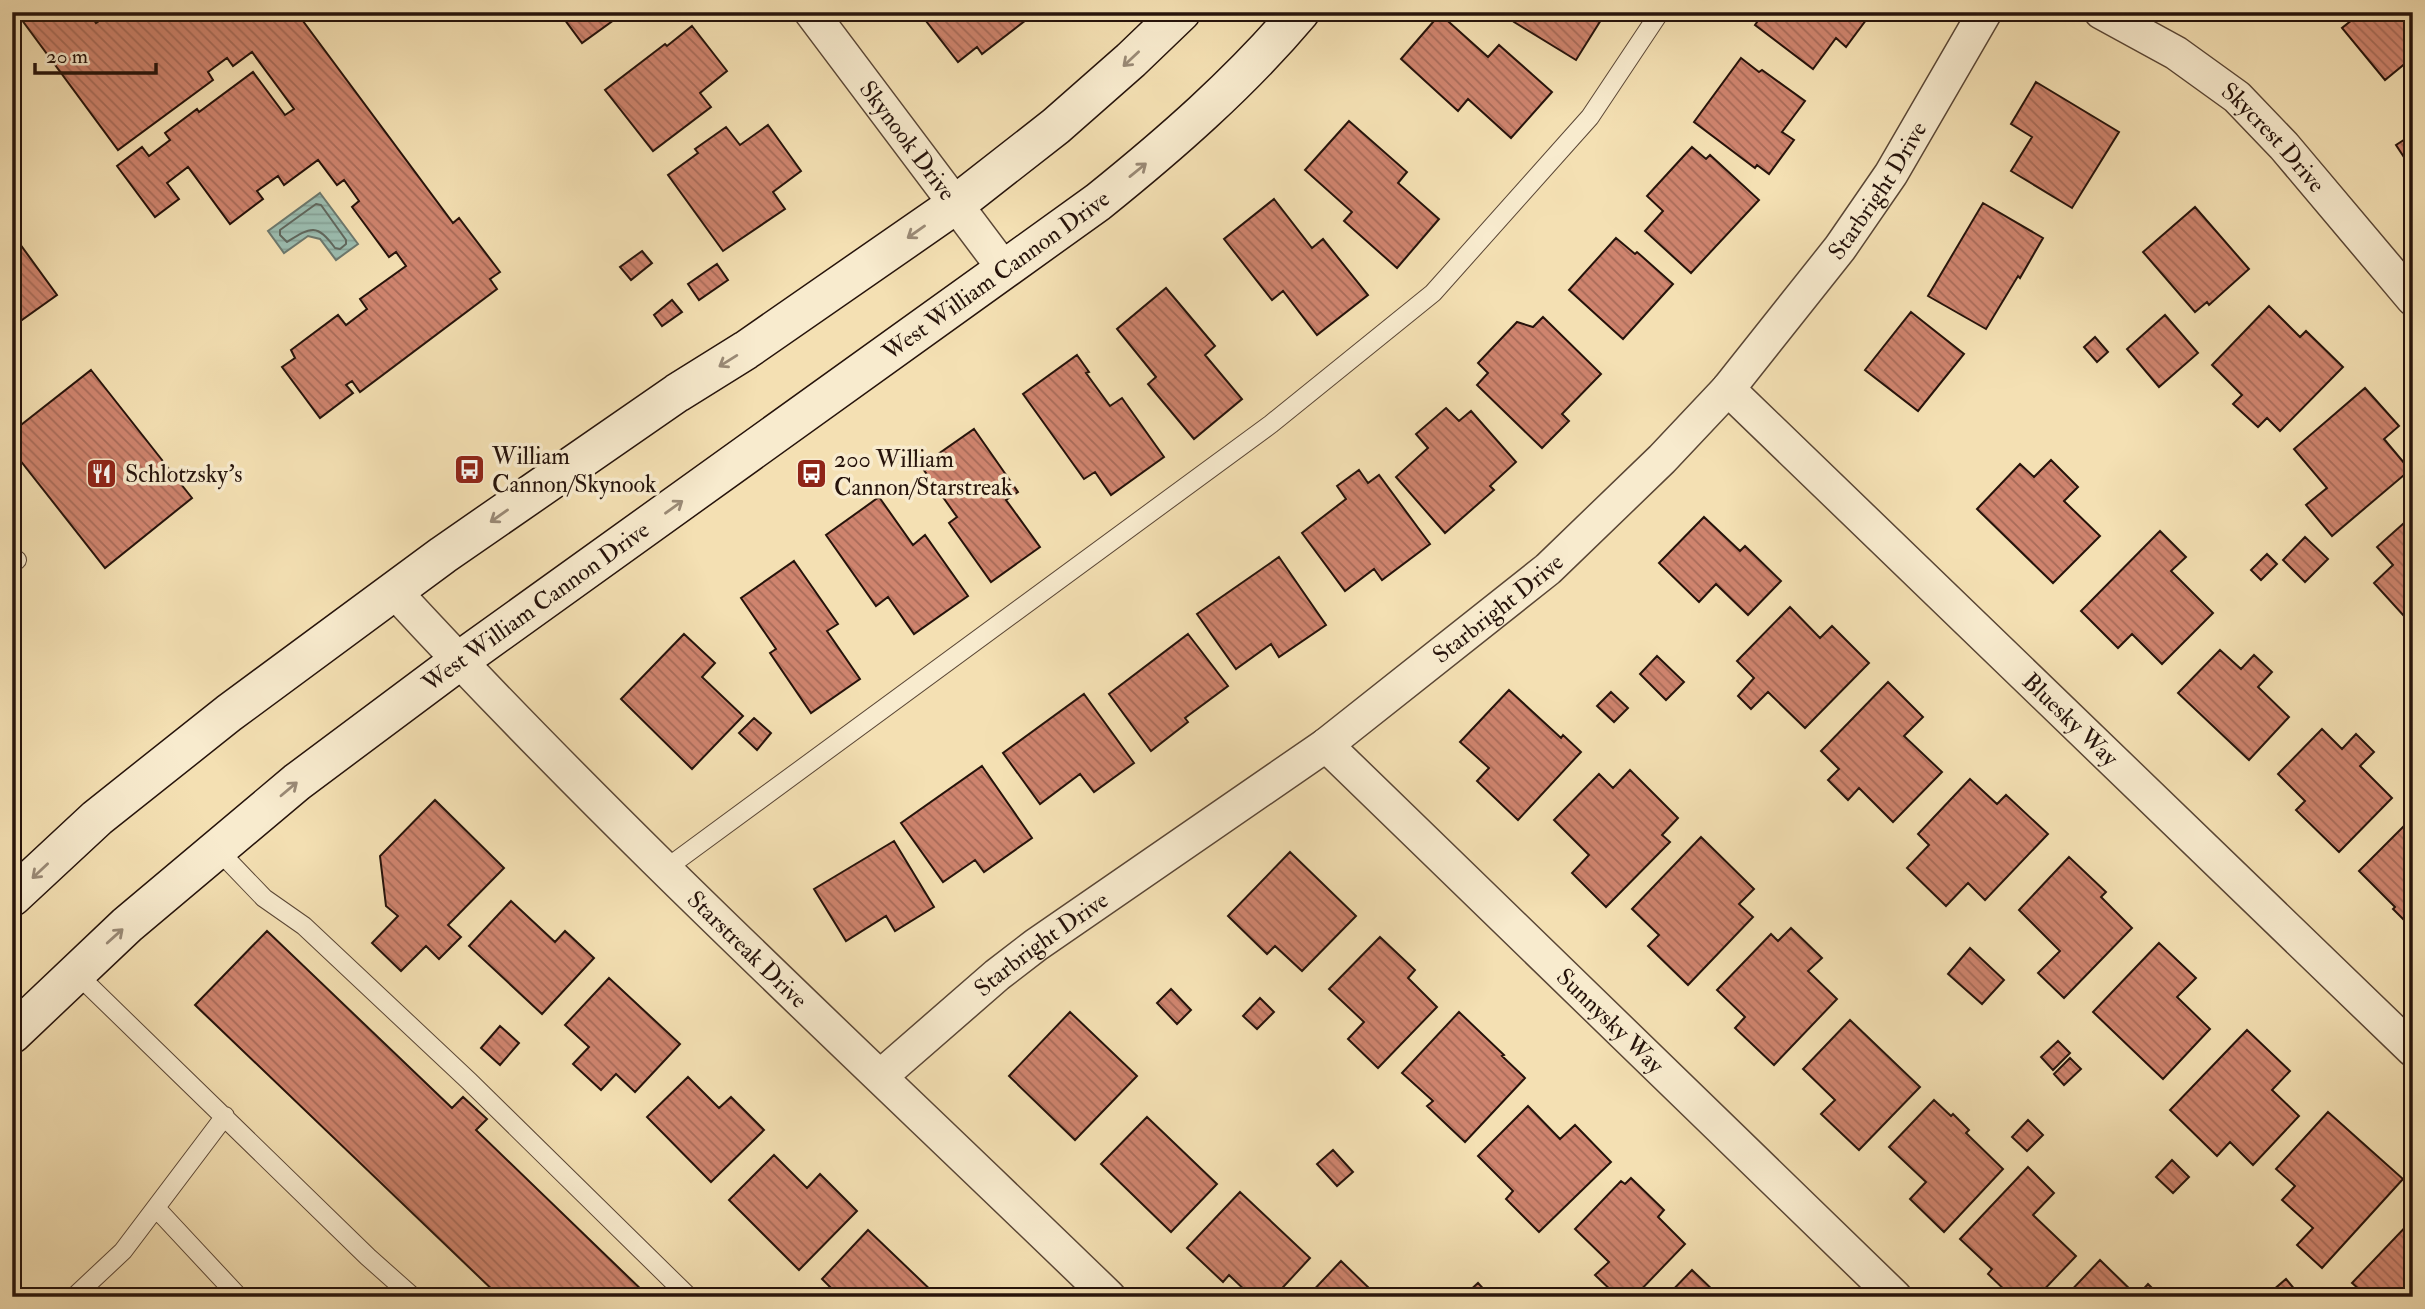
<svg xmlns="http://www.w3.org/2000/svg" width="2425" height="1309" viewBox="0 0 2425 1309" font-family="'IM FELL Double Pica',serif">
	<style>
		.water { fill: url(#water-rules); stroke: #6d796e; stroke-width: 2 }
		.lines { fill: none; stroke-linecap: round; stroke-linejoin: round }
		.shore { stroke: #61685e; stroke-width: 2 }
		.building { fill: url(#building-back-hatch); stroke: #26130b; stroke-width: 2 }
		.service-casing { stroke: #5a4635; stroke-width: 20 }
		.minor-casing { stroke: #5a4635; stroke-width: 36 }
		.secondary-casing { stroke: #26130b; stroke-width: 41 }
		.service { stroke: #f8ebce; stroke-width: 18 }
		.minor { stroke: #f8ebce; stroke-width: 33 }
		.secondary { stroke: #f8ebce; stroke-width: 38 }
		.oneway { stroke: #9a8a76 }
		.labels { text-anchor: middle; stroke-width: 7; stroke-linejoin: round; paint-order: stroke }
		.street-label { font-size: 24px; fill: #26130b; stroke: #f8ebce }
		.poi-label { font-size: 24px; fill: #26130b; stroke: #f8ebce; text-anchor: start }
	</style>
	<defs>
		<pattern id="water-rules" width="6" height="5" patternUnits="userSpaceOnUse" patternTransform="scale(1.75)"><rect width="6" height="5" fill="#9cbdb0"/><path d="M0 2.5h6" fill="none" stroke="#86a296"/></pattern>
		<pattern id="building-back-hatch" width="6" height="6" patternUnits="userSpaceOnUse" patternTransform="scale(1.75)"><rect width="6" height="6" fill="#cf846e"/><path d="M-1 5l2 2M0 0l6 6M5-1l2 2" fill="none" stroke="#a86b59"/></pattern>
	</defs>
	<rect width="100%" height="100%" fill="#f4e0b3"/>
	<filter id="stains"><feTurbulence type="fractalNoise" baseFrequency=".00286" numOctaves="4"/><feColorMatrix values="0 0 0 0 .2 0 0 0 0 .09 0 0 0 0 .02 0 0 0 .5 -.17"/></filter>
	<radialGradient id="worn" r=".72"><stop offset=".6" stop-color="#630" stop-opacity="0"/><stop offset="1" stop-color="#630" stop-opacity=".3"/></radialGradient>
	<path class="water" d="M320,193L358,244L336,260L320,239L308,236L284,253L268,231Z"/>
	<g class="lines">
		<path class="shore" d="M316,204L321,205L346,240V244L340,249L335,248C317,223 311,227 287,242L280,235V230Z"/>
	</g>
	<path class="building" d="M16,12H89L96,23L112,12L116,17L123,12H307L300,17L453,223L459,218L500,272L490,279L497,289L360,392L352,381L346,385L353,393L320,418L282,367L295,358L291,350L338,315L346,325L367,309L360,299L406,266L396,252L389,257L352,207L359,201L344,180L337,185L318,160L284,185L278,176L257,191L263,199L230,224L188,167L167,183L179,199L155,217L117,166L142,147L149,156L170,140L165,133L197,109L199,112L253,72L285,115L294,109L252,52L233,66L227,58L208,72L213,80L118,150Z
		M559,12H625L582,43Z
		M919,12H1020L1026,20L982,54L977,47L958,62Z
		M1520,12H1606L1576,60L1514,22Z
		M1764,12H1872L1846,47L1836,38L1813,69L1755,25Z
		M2362,12H2410L2413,16V57L2385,80L2342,28Z
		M1440,14L1488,57L1499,45L1552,92L1511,138L1468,99L1458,111L1401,59Z
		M692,26L727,71L700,93L711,107L653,151L605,90L665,44L667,46Z
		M1741,58L1759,72L1762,70L1805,101L1782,132L1794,140L1769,174L1757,165L1755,168L1694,122Z
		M2036,82L2119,132L2072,208L2011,171L2032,137L2011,124Z
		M1349,121L1407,172L1398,183L1439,219L1397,268L1344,221L1352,212L1305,170Z
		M768,125L801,171L773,192L785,209L723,251L668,175L698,153L695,149L726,127L740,145Z
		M2413,134V171L2396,145Z
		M1692,147L1706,159L1710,155L1759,200L1691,273L1645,231L1663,211L1647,196Z
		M1274,199L1312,248L1323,239L1368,295L1317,335L1283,291L1272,300L1224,239Z
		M1983,203L2043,238L2020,278L2018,276L1986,329L1928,296Z
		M2195,207L2249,269L2209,305L2207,302L2195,312L2143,252Z
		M12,233L57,295L12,327Z
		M1616,238L1635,254L1637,252L1673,284L1623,339L1569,290Z
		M642,251L652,263L631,280L620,267Z
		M717,264L728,280L699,300L688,284Z
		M1166,288L1215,346L1205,355L1242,399L1194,439L1148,384L1156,377L1117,329Z
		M672,300L682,312L662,326L654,315Z
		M2269,306L2300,337L2306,331L2343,367L2280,431L2267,418L2258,427L2233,404L2242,395L2212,365Z
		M1911,312L1964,354L1918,411L1865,370Z
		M2165,315L2198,353L2159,387L2127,349Z
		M1543,317L1601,374L1562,414L1569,421L1542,448L1477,385L1488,373L1478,363L1517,322L1533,327Z
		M2095,337L2108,352L2097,362L2084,347Z
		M1077,355L1089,372L1086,373L1110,406L1122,398L1164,457L1111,495L1095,472L1084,479L1023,394Z
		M91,370L192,498L105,568L12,450V432Z
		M2365,388L2399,426L2384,439L2410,470L2332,536L2306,505L2327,488L2294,449Z
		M1446,408L1459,421L1471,411L1516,462L1490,486L1494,490L1445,533L1396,477L1428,448L1416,434Z
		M974,429L1018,492L1006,500L1040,547L991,582L949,523L957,517L921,466Z
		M2051,460L2078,487L2064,501L2100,536L2053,583L1977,509L2020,464L2034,477Z
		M1359,470L1368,483L1379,475L1430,544L1382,580L1374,569L1345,591L1302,533L1346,499L1337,486Z
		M879,497L913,545L925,535L968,596L914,634L888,597L876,606L826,535Z
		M2413,515V626L2374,583L2393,565L2377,547Z
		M1704,517L1740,551L1745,546L1781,581L1748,615L1716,584L1699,602L1659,563Z
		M2160,531L2186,557L2171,571L2213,613L2162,664L2132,634L2118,648L2081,611Z
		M2305,537L2328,559L2305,582L2283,560Z
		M2267,554L2277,564L2261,580L2251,570Z
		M1279,557L1326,625L1279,657L1271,644L1236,669L1197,614Z
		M794,561L838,624L827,631L860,679L811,713L770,653L776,649L741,598Z
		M1790,607L1820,638L1832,626L1869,663L1805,728L1768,692L1751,709L1738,696L1754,678L1737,661Z
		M684,634L715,663L702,677L743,716L692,769L621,699Z
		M1188,634L1228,686L1185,718L1188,722L1151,751L1109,694Z
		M2220,650L2241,669L2254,655L2272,672L2258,687L2289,717L2249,760L2178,693Z
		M1657,656L1684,682L1666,700L1640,674Z
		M1888,682L1923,717L1904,736L1942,772L1893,822L1859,788L1848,800L1828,780L1839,769L1821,751Z
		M1509,690L1561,738L1563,735L1581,752L1518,820L1477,781L1489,768L1460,742Z
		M1611,692L1628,708L1614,722L1597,706Z
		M1084,694L1134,763L1094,792L1080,774L1040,804L1003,753Z
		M754,718L771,733L757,750L739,733Z
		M2322,729L2342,749L2356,734L2374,752L2360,766L2392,798L2339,852L2296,810L2305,801L2278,774Z
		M982,766L1032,838L984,872L975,860L943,882L901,823Z
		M1630,770L1678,818L1662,835L1670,842L1606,907L1572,873L1589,855L1554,820L1599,774L1613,788Z
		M1970,779L1997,804L2006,795L2048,834L1985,900L1968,883L1946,906L1907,868L1929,845L1918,834Z
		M435,800L504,868L448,925L461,937L439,959L426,946L401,971L372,943L398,916L386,906L380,856Z
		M2406,824L2413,831V929L2393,909L2395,907L2359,871Z
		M1701,837L1754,889L1739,904L1753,917L1688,985L1648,946L1659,935L1632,909Z
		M894,841L934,907L895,931L886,916L846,941L814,889Z
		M1290,852L1356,916L1302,971L1275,946L1267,954L1228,916Z
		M2069,857L2106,892L2101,897L2132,928L2064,998L2038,973L2060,951L2019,910Z
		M511,901L555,942L565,931L594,958L542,1014L469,946Z
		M1791,928L1822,958L1808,971L1837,999L1774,1065L1735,1028L1745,1017L1717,990L1771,934L1778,941Z
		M267,931L452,1108L463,1097L487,1119L476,1130L649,1297H500L195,1005Z
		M1380,937L1415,970L1408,978L1437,1007L1378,1068L1348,1039L1364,1022L1329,989Z
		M2159,943L2196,978L2177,997L2210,1029L2163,1079L2093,1012Z
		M1970,948L2004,980L1982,1004L1948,974Z
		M609,978L680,1044L635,1092L616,1074L601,1090L573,1064L589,1047L565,1025Z
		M1171,989L1191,1010L1177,1024L1157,1003Z
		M1260,998L1274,1012L1257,1029L1243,1016Z
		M1070,1012L1137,1076L1075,1140L1009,1076Z
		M1459,1012L1504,1055L1502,1056L1525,1078L1465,1142L1427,1106L1433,1101L1402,1073Z
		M1850,1020L1920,1087L1859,1150L1821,1114L1835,1100L1803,1069Z
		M500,1026L519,1043L500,1065L481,1048Z
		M2247,1030L2290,1071L2272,1090L2299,1116L2253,1165L2230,1142L2217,1156L2170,1110Z
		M2058,1041L2070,1053L2053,1070L2041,1057Z
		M2070,1058L2081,1069L2064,1085L2054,1074Z
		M688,1077L719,1108L731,1097L764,1130L711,1182L647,1117Z
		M1934,1100L1951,1116L1953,1114L1969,1130L1966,1133L2003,1169L1944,1232L1910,1199L1926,1182L1889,1147Z
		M1528,1106L1560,1139L1575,1125L1611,1162L1539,1232L1506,1199L1513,1191L1478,1156Z
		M2328,1112L2403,1179L2322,1268L2297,1245L2313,1228L2282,1200L2295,1186L2276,1169Z
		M1147,1117L1217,1184L1171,1232L1101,1164Z
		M2028,1120L2043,1135L2027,1151L2012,1137Z
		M1333,1150L1353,1172L1337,1186L1317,1164Z
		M774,1155L807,1188L820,1174L857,1211L799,1270L729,1200Z
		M2172,1160L2189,1177L2173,1193L2156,1177Z
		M2028,1167L2054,1193L2033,1215L2076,1256L2037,1297H2012L1988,1274L1992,1269L1960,1239Z
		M1631,1178L1664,1210L1658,1217L1685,1244L1634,1297H1618L1595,1275L1609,1262L1575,1229L1621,1181L1625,1184Z
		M1240,1192L1310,1258L1274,1297H1252L1229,1275L1223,1282L1187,1248Z
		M2413,1219V1297H2397L2393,1294L2390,1297H2368L2352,1283Z
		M868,1230L938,1297H840L822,1279Z
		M2100,1260L2137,1296L2148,1284L2161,1297H2065Z
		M1341,1261L1371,1290L1364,1297H1307Z
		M1692,1270L1720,1297H1666Z
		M2286,1279L2301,1297H2276L2272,1291Z
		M1478,1283L1490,1296L1466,1297L1465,1295Z"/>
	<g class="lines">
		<defs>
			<path id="service" d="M12,564L17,560
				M217,849L264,898L304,926L469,1081L689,1297
				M664,870L1271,424L1433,293L1590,117L1660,12
				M75,972L368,1257L413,1297
				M156,1208L239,1297
				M74,1297L123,1251L225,1116"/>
			<g id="minor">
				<path id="s1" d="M811,12L1005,270"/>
				<path id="s2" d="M2101,12L2176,53L2237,97L2284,146L2413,299"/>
				<path id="s3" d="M1728,389L2413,1050"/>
				<path id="s4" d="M395,592C622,838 869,1064 1109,1297"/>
				<path id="s5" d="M1326,745L1895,1297"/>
				<path id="s6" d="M881,1076L997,975L1036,945L1326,745L1548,569L1662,459L1728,389L1840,248L1891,174L1985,12"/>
			</g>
			<g id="secondary">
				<path d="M12,897L97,818L229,713L443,555L677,393L746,350L955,205L1056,126L1131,60L1181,12"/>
				<path id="s7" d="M12,1034L127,925L297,782L459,661L1098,202C1170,144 1240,83 1300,12"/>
			</g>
		</defs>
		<use href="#service" class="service-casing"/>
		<use href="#minor" class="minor-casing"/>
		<use href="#secondary" class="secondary-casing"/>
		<use href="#service" class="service"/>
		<use href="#minor" class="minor"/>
		<use href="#secondary" class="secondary"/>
	</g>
	<defs><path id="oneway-shaft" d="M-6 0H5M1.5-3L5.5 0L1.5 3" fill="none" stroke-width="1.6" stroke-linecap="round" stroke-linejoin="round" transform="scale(1.75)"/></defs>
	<g class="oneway">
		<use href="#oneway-shaft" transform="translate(1131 59) rotate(137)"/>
		<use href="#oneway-shaft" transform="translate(1138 170) rotate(-39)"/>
		<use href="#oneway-shaft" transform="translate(916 232) rotate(145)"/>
		<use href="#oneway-shaft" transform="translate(728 361) rotate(148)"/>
		<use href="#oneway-shaft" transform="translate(674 507) rotate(-36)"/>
		<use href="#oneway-shaft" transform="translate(499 516) rotate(145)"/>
		<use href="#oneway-shaft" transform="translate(289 789) rotate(-40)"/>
		<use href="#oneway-shaft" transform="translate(40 871) rotate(137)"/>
		<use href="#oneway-shaft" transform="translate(115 936) rotate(-42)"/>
	</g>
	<defs>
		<symbol id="bus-square" viewBox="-11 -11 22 22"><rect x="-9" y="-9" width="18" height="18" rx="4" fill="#8f2418" stroke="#f8ebce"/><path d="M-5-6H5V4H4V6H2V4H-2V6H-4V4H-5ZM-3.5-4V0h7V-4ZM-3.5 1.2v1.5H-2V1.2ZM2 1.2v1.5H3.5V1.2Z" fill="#fff"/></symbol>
		<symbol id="restaurant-square" viewBox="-11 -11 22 22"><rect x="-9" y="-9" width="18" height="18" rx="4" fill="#8f2418" stroke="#f8ebce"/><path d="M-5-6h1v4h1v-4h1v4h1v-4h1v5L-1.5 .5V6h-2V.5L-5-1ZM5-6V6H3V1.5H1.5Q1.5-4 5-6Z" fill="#fff"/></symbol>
	</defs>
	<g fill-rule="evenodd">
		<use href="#bus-square" x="452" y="452" width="35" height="35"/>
		<use href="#bus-square" x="794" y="456" width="35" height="35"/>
		<use href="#restaurant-square" x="84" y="456" width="35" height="35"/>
	</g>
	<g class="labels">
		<g class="street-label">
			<text dy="8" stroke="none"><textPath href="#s2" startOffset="215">Skycrest Drive</textPath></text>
			<text dy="8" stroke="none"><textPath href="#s1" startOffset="161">Skynook Drive</textPath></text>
			<text dy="8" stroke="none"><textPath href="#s6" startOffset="1342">Starbright Drive</textPath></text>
			<text dy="8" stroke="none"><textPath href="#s7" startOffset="1244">West William Cannon Drive</textPath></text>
			<text dy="8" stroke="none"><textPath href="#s7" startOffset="677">West William Cannon Drive</textPath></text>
			<text dy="8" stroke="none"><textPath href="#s6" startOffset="775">Starbright Drive</textPath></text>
			<text dy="8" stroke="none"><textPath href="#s3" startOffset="476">Bluesky Way</textPath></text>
			<text dy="8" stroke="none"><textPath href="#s6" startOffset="208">Starbright Drive</textPath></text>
			<text dy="8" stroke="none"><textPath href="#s4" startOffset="502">Starstreak Drive</textPath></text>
			<text dy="8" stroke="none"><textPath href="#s5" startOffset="396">Sunnysky Way</textPath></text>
		</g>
		<g class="poi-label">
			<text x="492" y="464">William<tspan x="492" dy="28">Cannon/Skynook</tspan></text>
			<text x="834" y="467">200 William<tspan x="834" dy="28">Cannon/Starstreak</tspan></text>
			<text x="125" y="482">Schlotzsky's</text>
		</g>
	</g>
	<rect width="2425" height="1309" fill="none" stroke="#f4e0b3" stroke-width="42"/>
	<rect x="14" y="14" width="2397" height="1281" fill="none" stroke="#26130b" stroke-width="3.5"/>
	<rect x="21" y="21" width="2383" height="1267" fill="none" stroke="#26130b" stroke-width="2"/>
	<path d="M35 63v10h121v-10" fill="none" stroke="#26130b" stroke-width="3.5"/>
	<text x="46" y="63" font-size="21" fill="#26130b" stroke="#f8ebce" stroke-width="5" paint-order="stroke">20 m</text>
	<rect width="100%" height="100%" filter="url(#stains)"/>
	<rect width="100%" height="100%" fill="url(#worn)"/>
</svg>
